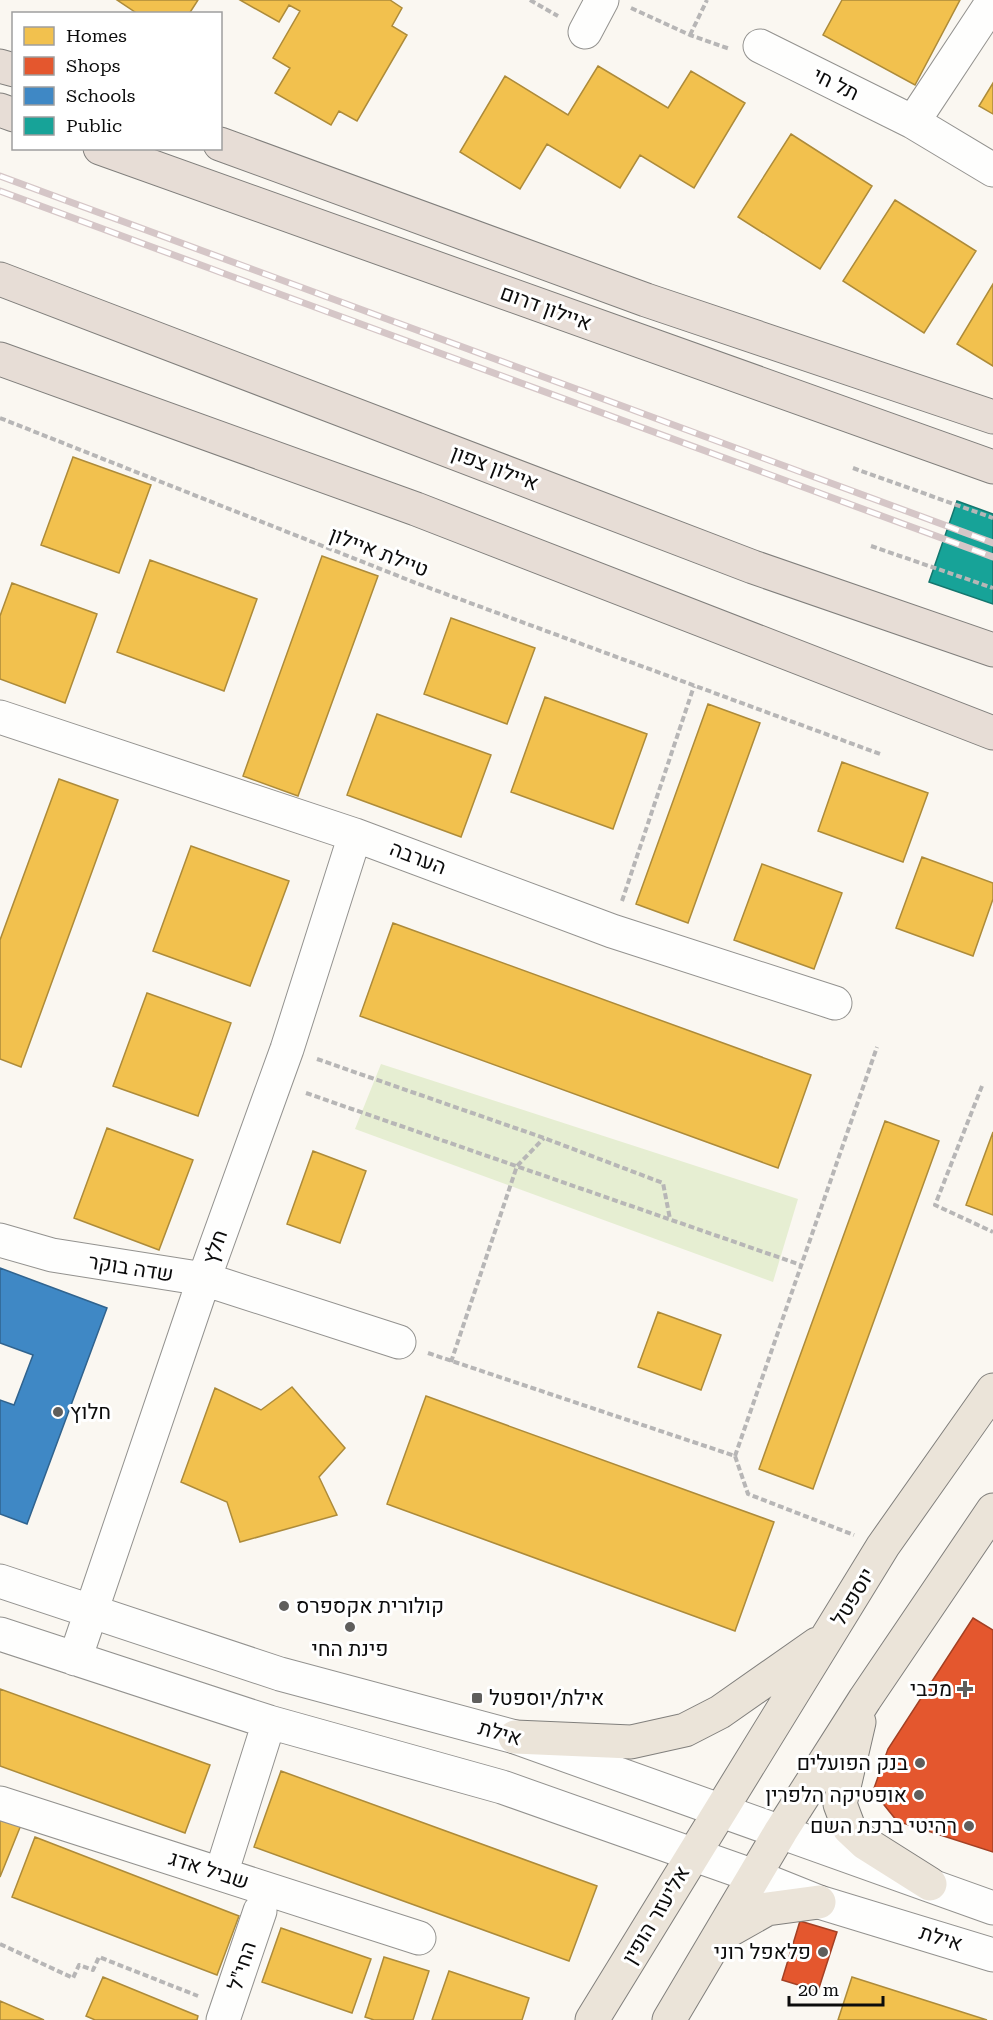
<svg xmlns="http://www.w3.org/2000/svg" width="993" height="2020" viewBox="0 0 993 2020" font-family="'Roboto Serif',Heebo,serif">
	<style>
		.green { fill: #e6eed2 }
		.homes { fill: #f2c14e; stroke: #ad8b3a; stroke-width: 1.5 }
		.shops { fill: #e4572e; stroke: #a34024; stroke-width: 1.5 }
		.schools { fill: #3f88c5; stroke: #30638e; stroke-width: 1.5 }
		.public { fill: #17a398; stroke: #14766e; stroke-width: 1.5 }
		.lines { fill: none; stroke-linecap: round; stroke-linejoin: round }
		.minor-casing { stroke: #93928f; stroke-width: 35 }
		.major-casing { stroke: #807f7c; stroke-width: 35 }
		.highway-casing { stroke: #807f7c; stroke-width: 35 }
		.path { stroke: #b7b6b6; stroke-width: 4; stroke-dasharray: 6 3; stroke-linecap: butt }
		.minor { stroke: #fefefd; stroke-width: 33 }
		.major { stroke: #ebe4d9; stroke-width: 33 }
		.highway { stroke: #e7ddd6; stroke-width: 33 }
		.rail-casing { stroke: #d5c6c7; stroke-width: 7 }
		.rail { stroke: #fff; stroke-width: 4.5; stroke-dasharray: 14; stroke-linecap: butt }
		.poi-dot { fill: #5f5e5c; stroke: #fff; stroke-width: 2 }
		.labels { text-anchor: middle; stroke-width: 6; stroke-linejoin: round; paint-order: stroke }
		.street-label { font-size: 21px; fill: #0c0c0c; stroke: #fff }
		.poi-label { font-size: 21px; fill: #0c0c0c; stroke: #fff; text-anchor: end }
	</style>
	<rect width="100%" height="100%" fill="#faf7f1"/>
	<path class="green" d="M381,1064L798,1199L773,1282L355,1129Z"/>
	<path class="homes" d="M117,0H198L189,14H138Z
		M240,0H390L402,8L392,26L407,35L357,121L339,111L331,125L275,93L290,68L273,58L300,11L289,5L279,22Z
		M842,0H960L915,85L823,35Z
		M598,66L668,108L691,71L745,103L694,188L640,155L620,188L547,144L520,189L460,152L505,76L568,115Z
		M993,83V114L979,106Z
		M791,134L872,186L820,269L738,217Z
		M895,200L976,251L924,333L843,281Z
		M993,284V366L957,344Z
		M73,457L151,485L119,573L41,545Z
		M322,556L378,576L298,796L243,776Z
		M150,560L257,599L224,691L117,652Z
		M12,583L97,614L65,703L0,679V616Z
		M451,618L535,648L507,724L424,694Z
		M545,697L647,734L613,829L511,792Z
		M708,704L760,723L688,923L636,904Z
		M377,714L491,755L461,837L347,795Z
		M842,762L928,793L903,862L818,831Z
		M59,779L118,800L21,1067L0,1059V940Z
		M191,846L289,881L250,986L153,951Z
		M922,857L993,883V899L973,956L896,928Z
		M762,864L842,893L814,969L734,940Z
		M393,923L811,1075L778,1168L360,1016Z
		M147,993L231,1023L198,1116L113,1086Z
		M885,1121L939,1141L813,1489L759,1469Z
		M107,1128L193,1160L159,1250L74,1218Z
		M993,1132V1215L966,1205Z
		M313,1151L366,1171L340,1243L287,1224Z
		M658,1312L721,1335L701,1390L638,1367Z
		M292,1387L345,1448L319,1477L337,1515L240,1542L227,1502L181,1482L215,1388L261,1410Z
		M426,1396L774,1522L735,1631L387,1504Z
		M0,1689L210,1765L185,1833L0,1766Z
		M281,1771L597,1886L569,1961L254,1847Z
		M0,1816L21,1825L0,1877Z
		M35,1837L239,1916L217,1975L12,1897Z
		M281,1928L371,1959L352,2013L262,1982Z
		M384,1957L429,1971L413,2020H374L365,2017Z
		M449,1971L529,1998L522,2020H432Z
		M103,1977L198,2016L197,2020H95L86,2016Z
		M852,1977L987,2020H838Z
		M0,2001L44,2020H0Z"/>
	<path class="shops" d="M973,1618L993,1630V1852L897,1821L873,1791L888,1749Z
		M800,1921L837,1932L818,1991L782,1980Z"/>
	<path class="schools" d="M0,1268L107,1308L27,1524L0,1514V1400L14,1405L33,1355L0,1343Z"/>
	<path class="public" d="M957,501L993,514V604L929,582Z"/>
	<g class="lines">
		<defs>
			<path id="minor" d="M585,32L602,0
				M760,46L913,122L993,170
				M913,122L993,1
				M0,717L355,835L612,931L835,1003
				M0,1240L52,1255L204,1279L399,1342
				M0,1581L280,1674L515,1737L993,1908
				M0,1634L269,1722L502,1787L754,1876L819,1902L993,1955
				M75,1659L204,1279L287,1049L355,835
				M0,1803L419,1938
				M221,1874L269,1722
				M223,2020L260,1911"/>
			<path id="major" d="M859,1722L840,1804L849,1828L865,1843L930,1884
				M515,1737L631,1742L685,1730L720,1712L817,1644
				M721,1935L767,1909L819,1902
				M592,2020L883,1546L993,1390
				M669,2020L781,1831L865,1699L993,1510"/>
			<path id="highway" d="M0,66L14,70
				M0,110L14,115
				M220,144L646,300L993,417
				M100,148L993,467
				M0,279L753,567L993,650
				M0,359L416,509L993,733"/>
		</defs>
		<use href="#minor" class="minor-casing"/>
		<use href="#major" class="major-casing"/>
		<use href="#highway" class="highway-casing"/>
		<path class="path" d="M530,0L558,16
			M631,8L690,35L730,49
			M690,35L707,0
			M0,418L416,583L880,754
			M853,468L993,518
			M871,546L993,588
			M622,901L694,686
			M317,1059L544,1138L663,1183L670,1219
			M982,1086L935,1205L993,1232
			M306,1093L801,1265
			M428,1353L735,1456L748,1494L854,1535
			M451,1362L517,1166L544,1138
			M735,1456L877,1047
			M0,1944L73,1978L79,1965L93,1970L99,1957L198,1996"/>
		<use href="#minor" class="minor"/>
		<use href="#major" class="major"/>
		<use href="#highway" class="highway"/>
		<defs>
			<path id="rail" d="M0,176L993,543
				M0,191L993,557"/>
		</defs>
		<use href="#rail" class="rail-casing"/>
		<use href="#rail" class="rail"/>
	</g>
	<g class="poi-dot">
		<circle cx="58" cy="1412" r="6"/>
		<circle cx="284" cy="1606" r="6"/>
		<circle cx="350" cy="1627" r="6"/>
		<path d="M962 1680h6v6h6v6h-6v6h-6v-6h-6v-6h6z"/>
		<rect x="471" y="1692" width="12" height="12" rx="3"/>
		<circle cx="920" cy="1763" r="6"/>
		<circle cx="919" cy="1795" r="6"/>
		<circle cx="969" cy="1826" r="6"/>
		<circle cx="823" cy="1952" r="6"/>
	</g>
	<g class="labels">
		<g class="street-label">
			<text transform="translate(836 84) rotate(26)" y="7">תל חי</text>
			<text transform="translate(546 308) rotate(20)" y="7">איילון דרום</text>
			<text transform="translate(495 468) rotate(21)" y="7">איילון צפון</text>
			<text transform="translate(379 552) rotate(21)" y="7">טיילת איילון</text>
			<text transform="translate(418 858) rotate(21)" y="7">הערבה</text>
			<text transform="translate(215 1247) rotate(-70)" y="7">חלץ</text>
			<text transform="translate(131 1268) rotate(9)" y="7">שדה בוקר</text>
			<text transform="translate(853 1597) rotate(-59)" y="7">יוספטל</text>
			<text transform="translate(500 1733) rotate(16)" y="7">אילת</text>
			<text transform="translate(209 1870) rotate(18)" y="7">שביל אדג</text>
			<text transform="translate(656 1915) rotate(-59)" y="7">אליעזר הופין</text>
			<text transform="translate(941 1938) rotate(17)" y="7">אילת</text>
			<text transform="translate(242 1966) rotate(-72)" y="7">החי"ל</text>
		</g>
		<g class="poi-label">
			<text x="70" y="1419" text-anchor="start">חלוץ</text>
			<text x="296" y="1613" text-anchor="start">קולורית אקספרס</text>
			<text x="350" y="1656" text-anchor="middle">פינת החי</text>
			<text x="952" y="1696">מכבי</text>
			<text x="489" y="1705" text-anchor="start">אילת/יוספטל</text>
			<text x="908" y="1770">בנק הפועלים</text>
			<text x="907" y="1802">אופטיקה הלפרין</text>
			<text x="957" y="1833">רהיטי ברכת השם</text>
			<text x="811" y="1959">פלאפל רוני</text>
		</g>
	</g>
	<rect x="12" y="12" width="210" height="138" fill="#ffffff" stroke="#9e9e9e" stroke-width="1.5"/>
	<rect x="24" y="27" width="30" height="18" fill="#f2c14e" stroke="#9e9e9e" stroke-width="1.5"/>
	<text x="66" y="42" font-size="18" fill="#0c0c0c">Homes</text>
	<rect x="24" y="57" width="30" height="18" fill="#e4572e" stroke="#9e9e9e" stroke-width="1.5"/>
	<text x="66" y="72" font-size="18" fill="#0c0c0c">Shops</text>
	<rect x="24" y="87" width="30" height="18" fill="#3f88c5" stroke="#9e9e9e" stroke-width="1.5"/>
	<text x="66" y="102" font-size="18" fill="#0c0c0c">Schools</text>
	<rect x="24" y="117" width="30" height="18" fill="#17a398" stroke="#9e9e9e" stroke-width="1.5"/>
	<text x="66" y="132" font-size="18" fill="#0c0c0c">Public</text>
	<path d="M789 1996v9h94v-9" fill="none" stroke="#0c0c0c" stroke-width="3"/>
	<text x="798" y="1996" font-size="18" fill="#0c0c0c" stroke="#ffffff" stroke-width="4.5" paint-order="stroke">20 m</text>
</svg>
